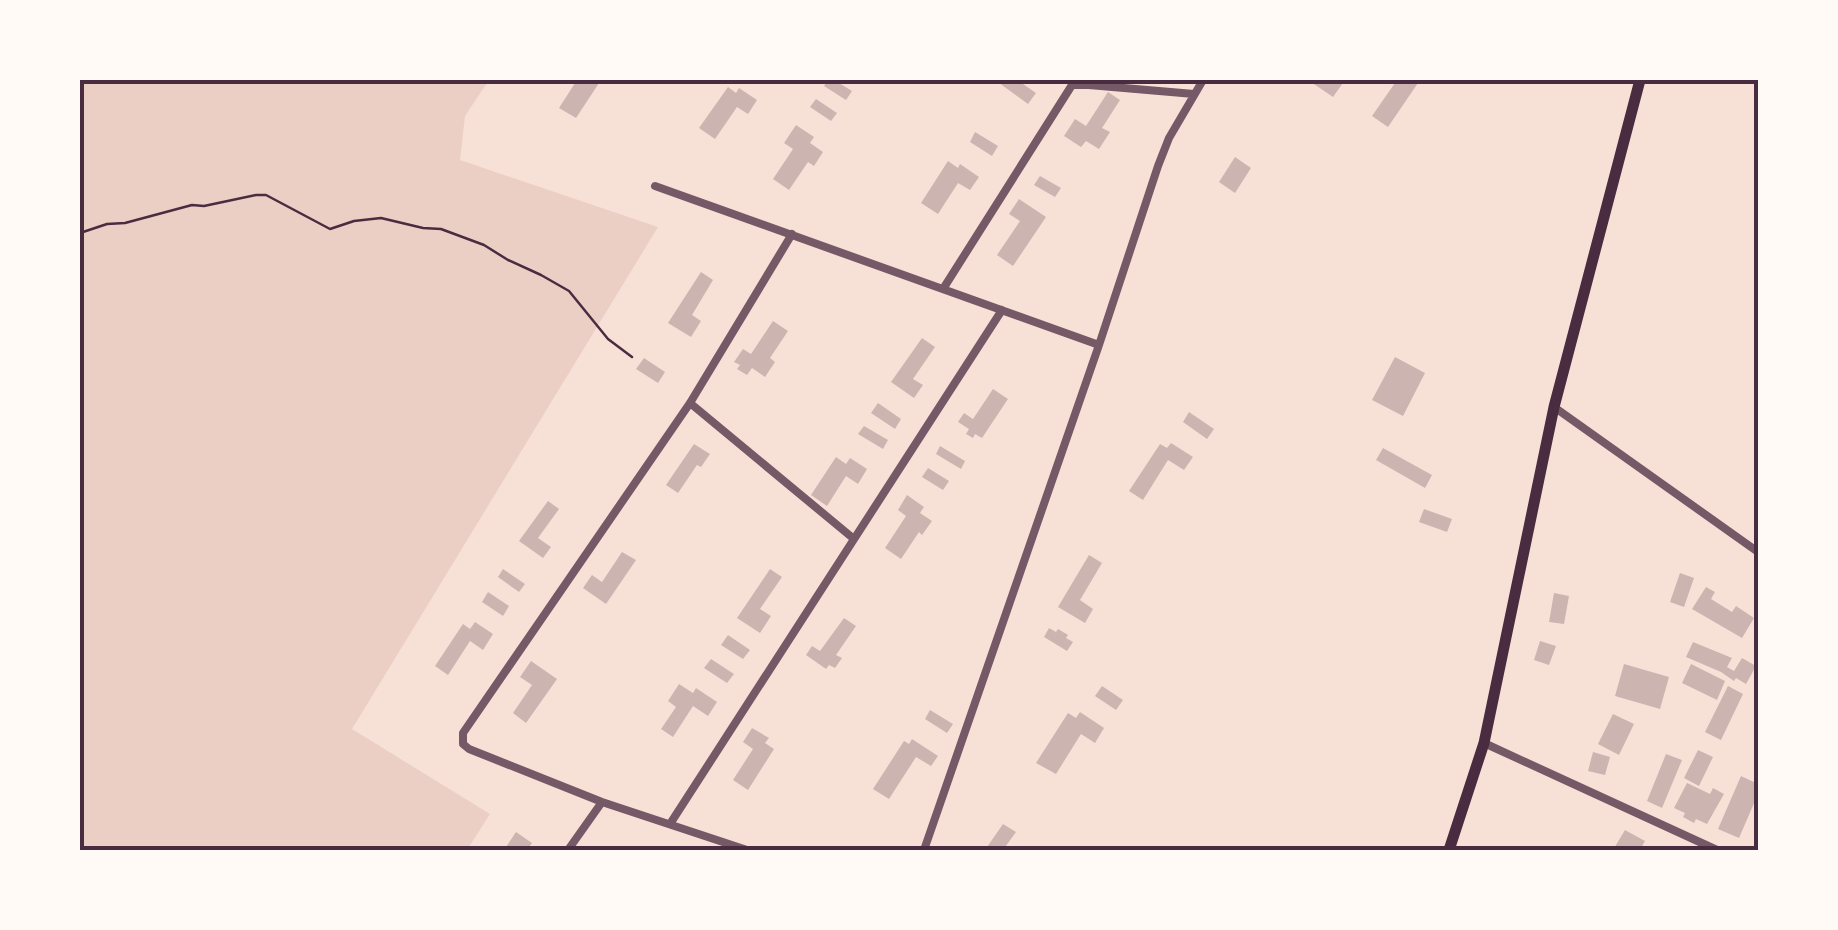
<svg xmlns="http://www.w3.org/2000/svg" width="1838" height="930" viewBox="0 0 1838 930" font-family="Lato,sans-serif">
	<style>
		.green { fill: #ebcfc5 }
		.building { fill: #ccb4b1 }
		.lines { fill: none; stroke-linecap: round; stroke-linejoin: round }
		.path { stroke: #4a2c40; stroke-width: 2.5 }
		.minor { stroke: #755966; stroke-width: 8 }
		.trunk { stroke: #4a2c40; stroke-width: 11 }
		.neatline { fill: none; stroke: #4a2c40; stroke-width: 4 }
	</style>
	<rect width="100%" height="100%" fill="#f7e1d7"/>
	<path class="green" d="M80,80H489L465,116L460,160L658,227L352,729L490,814L467,850H80Z"/>
	<path class="building" d="M577,80H601L576,118L559,108Z
		M828,80H834L852,91L846,100L824,86Z
		M995,80H1026L1023,84L1036,93L1028,104Z
		M1308,80H1345L1333,97Z
		M1397,80H1420L1388,127L1372,116Z
		M728,87L736,93L739,88L757,100L748,114L737,107L715,139L699,128Z
		M1108,92L1120,100L1102,128L1110,132L1099,149L1086,141L1081,147L1064,136L1075,119L1086,126Z
		M816,99L837,113L831,121L810,107Z
		M796,125L814,137L810,143L823,152L814,166L808,162L789,190L773,179L793,149L784,143Z
		M975,132L998,146L992,156L970,142Z
		M1235,157L1251,168L1235,193L1219,182Z
		M948,161L958,168L960,164L979,177L970,190L958,183L938,214L921,203Z
		M1040,176L1061,188L1055,197L1034,185Z
		M1019,199L1046,217L1013,266L997,255L1020,221L1009,214Z
		M701,272L713,280L692,315L701,321L691,337L668,323Z
		M773,321L788,331L770,358L775,362L765,377L752,368L747,375L737,369L740,365L734,362L743,349L751,354Z
		M922,338L935,347L913,379L923,385L914,398L891,382Z
		M1395,357L1425,373L1403,416L1372,400Z
		M644,358L665,372L658,383L636,369Z
		M993,389L1008,399L982,438L975,434L973,438L966,434L969,429L958,422L964,413L973,419Z
		M878,403L901,419L895,429L871,413Z
		M1189,412L1214,429L1207,439L1183,422Z
		M864,426L888,440L883,449L858,434Z
		M1171,443L1193,457L1184,470L1168,460L1143,500L1129,491L1160,444L1167,448Z
		M694,444L710,454L701,467L697,465L678,493L666,485Z
		M940,446L965,461L961,469L936,454Z
		M1383,448L1432,475L1425,488L1376,460Z
		M836,457L846,464L850,458L867,469L858,484L846,476L827,506L811,495Z
		M928,468L949,481L943,490L922,477Z
		M907,495L924,507L920,513L932,521L922,535L919,532L901,559L885,548L906,516L898,510Z
		M548,501L559,509L538,538L551,547L543,558L519,541Z
		M1424,509L1452,519L1447,532L1419,522Z
		M622,552L636,560L606,604L583,588L592,575L602,582Z
		M1089,555L1102,563L1080,600L1093,609L1085,623L1058,607Z
		M503,569L525,584L519,592L498,577Z
		M770,569L782,577L760,609L771,616L760,633L737,618Z
		M1680,573L1694,578L1684,607L1670,602Z
		M1706,587L1715,592L1711,599L1732,612L1736,606L1754,618L1742,638L1692,609Z
		M488,592L509,606L503,616L482,602Z
		M1554,593L1569,596L1564,624L1549,622Z
		M844,618L856,626L836,655L842,658L835,668L829,665L826,669L806,655L812,646L820,651Z
		M475,622L493,634L483,650L470,641L448,675L435,666L463,624L470,629Z
		M1049,628L1056,632L1058,629L1068,635L1066,638L1073,642L1067,651L1044,637Z
		M728,635L750,650L743,659L721,645Z
		M1540,641L1556,646L1549,665L1534,660Z
		M1693,642L1732,658L1727,667L1734,671L1742,658L1756,666L1746,684L1736,678L1734,681L1721,672L1686,657Z
		M711,659L734,674L727,683L704,668Z
		M531,661L557,679L526,723L513,713L532,685L520,677Z
		M1624,664L1669,677L1660,709L1615,696Z
		M1691,664L1725,681L1717,700L1682,683Z
		M679,684L693,693L696,688L717,702L708,716L693,706L673,737L661,729L676,707L668,701Z
		M1102,686L1123,700L1116,710L1095,696Z
		M1728,686L1743,694L1721,740L1705,732Z
		M930,710L953,724L947,733L925,719Z
		M1080,712L1104,728L1095,743L1081,734L1056,774L1036,763L1068,713L1076,718Z
		M1613,714L1634,724L1619,755L1598,744Z
		M752,728L769,738L765,743L774,749L748,790L733,780L753,749L743,742Z
		M912,739L938,756L931,766L916,757L889,799L873,789L904,741L909,744Z
		M1698,750L1713,757L1699,786L1684,778Z
		M1593,752L1610,757L1605,775L1588,771Z
		M1666,754L1682,760L1662,808L1647,801Z
		M1741,776L1758,784V794L1739,838L1718,829Z
		M1687,783L1710,794L1713,788L1724,794L1707,824L1696,819L1694,823L1683,817L1685,813L1674,808Z
		M1003,824L1016,832L1003,850H985Z
		M1625,830L1645,841L1640,850H1613Z
		M516,832L532,843L527,850H504Z"/>
	<g class="lines">
		<path class="path" d="M80,233L107,224L125,223L192,205L204,206L256,195H266L330,229L354,221L381,218L423,228L441,229L484,245L508,260L541,275L569,291L608,339L632,357"/>
		<path class="minor" d="M655,186L1099,345
			M943,289L1072,85H1089L1194,94
			M690,403L854,539
			M1554,407L1758,552
			M1484,743L1717,850
			M670,824L1002,310
			M568,850L602,802
			M747,850L602,802L469,749L463,744V733L690,403L792,234
			M924,850L1099,345L1158,166L1169,138L1203,80"/>
		<path class="trunk" d="M1449,850L1484,743L1554,407L1640,80"/>
	</g>
	<rect width="1838" height="930" fill="none" stroke="#fffaf5" stroke-width="165"/>
	<rect x="82" y="82" width="1674" height="766" class="neatline"/>
</svg>
